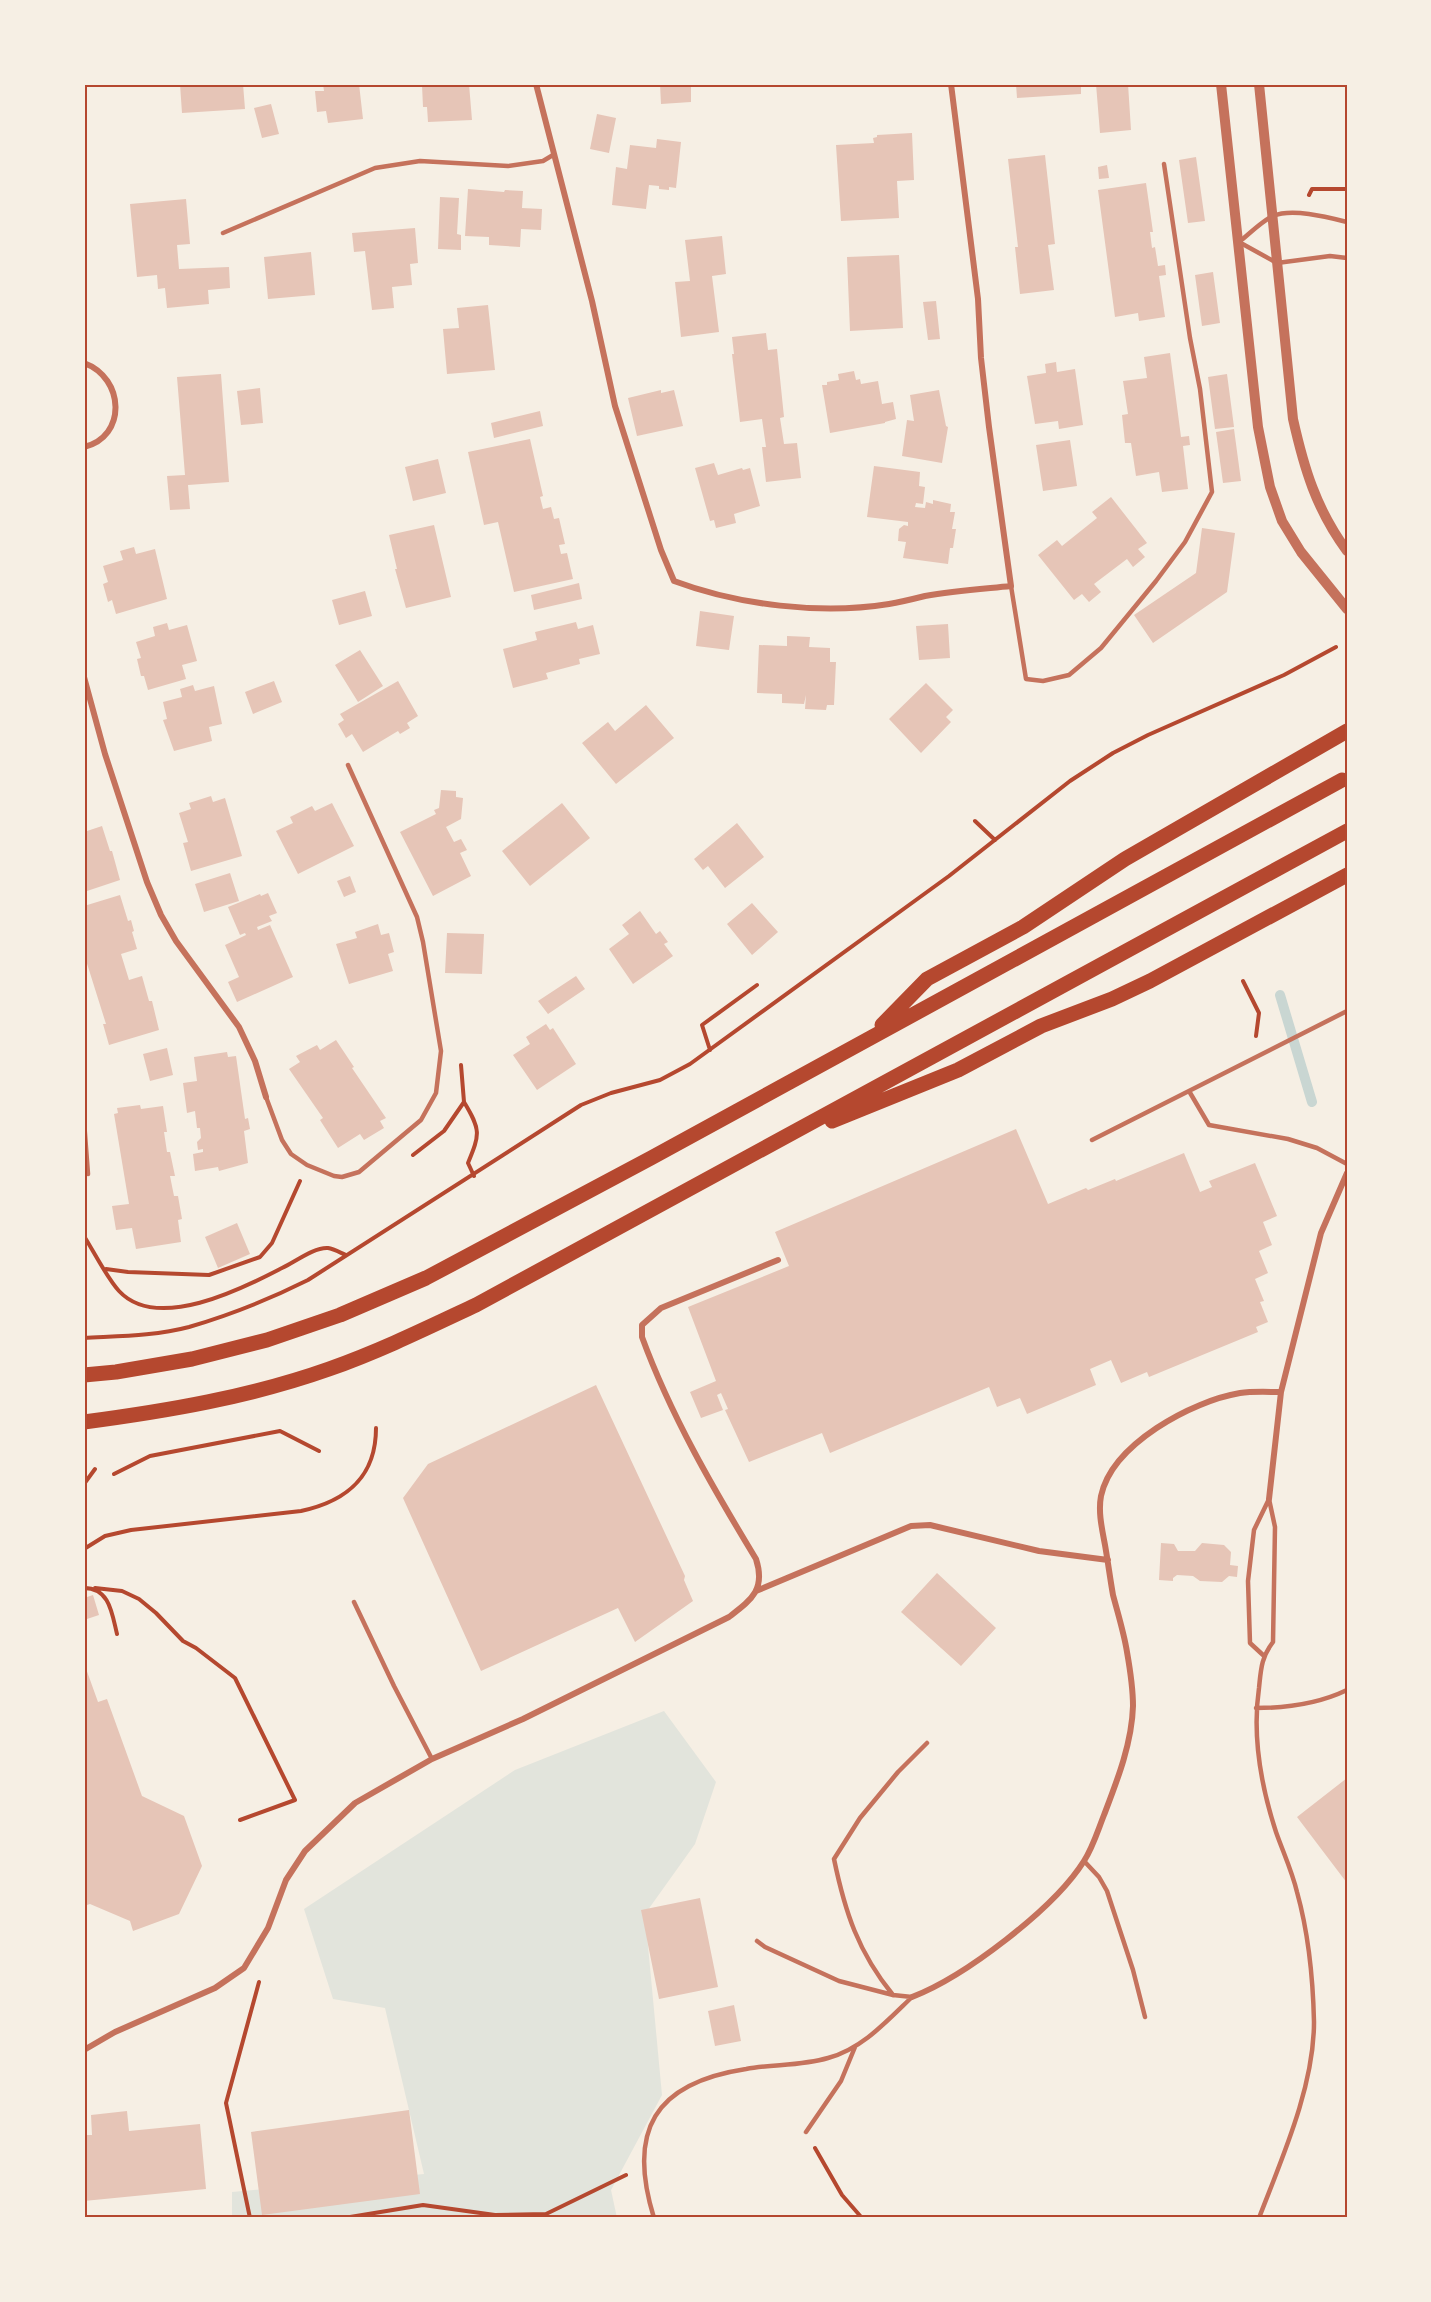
<svg xmlns="http://www.w3.org/2000/svg" width="1431" height="2302" viewBox="0 0 1431 2302" font-family="'PT Serif',serif">
	<style>
		.green { fill: #e2e4dc }
		.lines { fill: none; stroke-linecap: round; stroke-linejoin: round }
		.stream { stroke: #c9d6d2; stroke-width: 10 }
		.building { fill: #e6c5b7 }
		.path { stroke: #b5482f; stroke-width: 4 }
		.service { stroke: #c5725c; stroke-width: 4.5 }
		.minor { stroke: #c5725c; stroke-width: 6 }
		.tertiary { stroke: #c5725c; stroke-width: 10 }
		.primary { stroke: #b5482f; stroke-width: 15 }
		.neatline { fill: none; stroke: #b5482f; stroke-width: 2 }
	</style>
	<rect width="100%" height="100%" fill="#f6efe4"/>
	<path class="green" d="M664,1711L716,1782L695,1844L645,1914L662,2095L611,2190L617,2218H232V2192L424,2174L385,2008L333,1999L304,1909L515,1770Z"/>
	<g class="lines">
		<path class="stream" d="M1280,995L1312,1102"/>
	</g>
	<path class="building" d="M180,84H243L245,109L182,113Z
		M323,84H359L363,119L328,123L326,111L317,112L315,91H324Z
		M425,84H469L472,120L428,122L427,107H423L422,85Z
		M660,84H691V102L661,104Z
		M1016,84H1081V94L1017,98Z
		M1096,84H1128L1131,130L1100,133Z
		M271,104L279,134L262,138L254,108Z
		M597,114L616,118L609,153L590,149Z
		M912,133L914,180L897,181L899,218L841,221L836,145L874,143L873,138L877,137V135Z
		M657,139L681,142L676,188L669,187V190L659,189V186L649,185L646,209L612,205L616,167L627,169L630,145L656,148Z
		M1045,155L1055,244L1048,245L1054,290L1020,294L1015,247H1018L1008,159Z
		M1196,157L1205,221L1188,223L1179,160Z
		M1107,165L1109,178L1099,179L1098,167Z
		M1146,183L1153,232H1150L1152,248L1155,247L1158,266L1165,265L1166,275L1159,276L1165,317L1139,321L1138,313L1115,317L1098,190Z
		M468,189L504,192L505,190L523,191L522,208L542,209L541,230L521,229L520,247L489,245V237L465,236Z
		M440,197L459,198L457,234L461,235V250L438,249Z
		M186,199L190,244L177,245L179,269L229,267L230,288L208,290L209,304L167,308L165,288L158,289L157,275L137,277L130,204Z
		M415,228L418,263L410,264L412,285L392,287L394,308L372,310L365,251L354,252L352,233Z
		M722,236L726,274L712,276L719,332L681,337L675,282L690,281L685,240Z
		M311,252L315,295L268,299L264,257Z
		M899,255L903,328L850,331L847,257Z
		M1213,272L1220,323L1202,326L1195,275Z
		M936,301L940,339L928,340L923,302Z
		M488,305L495,370L447,374L443,329L459,328L457,308Z
		M766,333L768,350L777,349L784,417L780,418L784,444L797,443L801,478L766,482L762,447H766L762,419L740,422L732,354H734L732,337Z
		M1170,353L1181,437L1189,436L1190,445L1183,446L1188,489L1162,492L1159,472L1136,476L1131,443H1125L1122,415L1128,414L1123,381L1147,378L1144,357Z
		M1056,362L1057,372L1075,369L1083,425L1059,429L1058,421L1035,424L1027,376L1046,373L1045,364Z
		M854,371L856,380L860,379L861,384L878,381L882,404L893,402L896,419L885,422V423L830,433L822,385H827V382L839,380L838,374Z
		M221,374L229,482L188,485L190,509L170,510L167,476L185,475L177,377Z
		M1227,374L1234,427L1215,429L1208,377Z
		M260,388L263,423L241,425L237,391Z
		M661,390V393L674,390L683,426L637,436L628,398Z
		M939,390L946,426L948,427L942,463L902,456L907,420L914,421L910,395Z
		M540,411L543,426L494,438L491,423Z
		M1234,429L1241,481L1223,483L1216,432Z
		M530,439L543,496L540,497L543,509L551,507L554,519L559,518L565,544L559,545L561,554L567,553L573,579L514,592L498,522L484,525L468,452Z
		M1070,440L1077,486L1043,491L1036,445Z
		M438,459L446,493L413,501L405,467Z
		M714,463L718,475L742,468L743,470L750,468L760,506L734,514L736,523L716,528L714,520L710,521L695,468Z
		M874,466L920,472L919,486L925,487L923,504L916,503L915,507L925,508L926,502L933,504V500L951,504L950,512H955L952,529H956L953,548H950L948,564L903,558L906,542L898,541L899,529L904,525L908,526V522L867,517Z
		M1111,497L1147,543L1138,549L1145,557L1133,567L1127,559L1094,584L1101,592L1089,602L1082,594L1074,600L1038,555L1057,540L1062,546L1097,518L1092,512Z
		M434,525L451,597L406,608L395,569H397L389,535Z
		M1202,528L1235,533L1227,592L1153,643L1134,615L1196,573Z
		M134,547L136,554L155,549L167,599L116,614L112,600L108,602L103,584L108,582L103,566L123,560L120,551Z
		M579,583L582,599L534,610L531,595Z
		M365,591L372,616L339,625L332,600Z
		M700,611L734,616L729,650L696,646Z
		M576,622L578,629L593,625L600,654L579,659L580,664L546,673L548,679L513,688L503,649L537,640L535,632Z
		M167,623L169,630L187,625L197,661L182,665L186,679L148,690L144,676H141L137,659L141,658L136,642L155,636L153,627Z
		M948,624L950,658L919,660L916,626Z
		M787,636L810,637L809,647L830,648V662H836L834,705H827L826,710L805,709L806,695L804,704L782,703V694L757,693L759,645L787,646Z
		M360,650L383,686L358,702L335,665Z
		M274,681L282,702L253,714L245,692Z
		M398,681L418,716L407,723L410,728L400,734L398,731L363,752L352,734L346,738L338,724L344,720L340,714Z
		M926,683L953,710L946,717L951,722L921,753L889,719Z
		M193,685L195,691L214,686L222,724L209,727L212,741L174,751L163,720L167,719L163,702L182,697L180,689Z
		M646,705L674,738L616,784L582,743L608,722L615,731Z
		M441,790L456,791V797L463,798L461,819L446,827L454,842L461,839L467,850L460,853L471,876L433,896L400,832L436,814L434,810L439,808Z
		M211,796L213,802L225,798L242,856L191,871L183,843L188,842L179,813L191,809L189,803Z
		M332,803L354,846L298,874L276,831L293,823L290,817L312,806L315,811Z
		M562,803L590,838L530,886L502,851Z
		M737,823L764,857L725,888L708,866L703,870L694,859Z
		M102,826L110,851H112L120,880L84,892V832Z
		M230,873L239,901L204,912L195,884Z
		M350,876L356,892L344,897L337,881Z
		M268,893L277,913L269,916L272,921L257,927L258,930L270,925L293,977L237,1002L228,982L239,977L225,945L246,935L245,933L240,935L228,907L260,894L261,896Z
		M120,895L128,921L131,920L134,931L132,932L137,949L121,954L129,980L142,976L149,1001H152L159,1030L109,1045L103,1024H106L84,954V906Z
		M752,903L778,932L752,955L727,924Z
		M640,911L656,934L660,931L668,942L664,944L673,956L633,984L609,949L629,934L622,925Z
		M378,924L381,935L389,933L394,952L388,954L393,971L349,984L336,944L357,938L355,932Z
		M447,933L484,934L482,974L445,973Z
		M576,976L585,989L548,1014L538,1001Z
		M546,1024L550,1030L553,1028L576,1064L537,1090L513,1055L530,1044L526,1037Z
		M336,1040L354,1067L352,1068L386,1118L380,1121L384,1128L364,1140L360,1134L338,1148L320,1120L323,1118L289,1069L300,1062L296,1056L317,1045L320,1050Z
		M167,1048L173,1075L150,1081L143,1054Z
		M227,1052L228,1057L236,1056L245,1119L248,1118L250,1129L244,1131L248,1163L219,1171L218,1167L195,1171L193,1154L203,1152V1149L198,1150L197,1142L201,1138L200,1128H197L195,1111L187,1113L183,1083L197,1081L194,1057Z
		M140,1105L141,1109L163,1106L167,1132H164L167,1152H170L175,1176H170L174,1196H178L182,1219L178,1220L181,1242L136,1249L132,1228L116,1230L112,1206L129,1204L114,1114L118,1113L117,1108Z
		M1016,1129L1048,1204L1086,1188L1088,1190L1115,1179L1116,1181L1184,1153L1200,1192L1212,1187L1209,1181L1255,1163L1277,1216L1263,1222L1272,1245L1259,1251L1268,1273L1255,1279L1264,1301L1260,1302L1268,1322L1256,1327L1258,1332L1149,1377L1147,1372L1121,1383L1111,1360L1090,1369L1096,1385L1027,1414L1020,1398L997,1407L989,1387L830,1453L822,1433L749,1462L725,1410L728,1409L721,1393L717,1395L723,1410L701,1418L690,1392L716,1381L688,1307L789,1266L775,1232Z
		M237,1223L250,1254L218,1268L205,1237Z
		M596,1385L685,1576L684,1580L693,1601L635,1642L618,1608L481,1671L403,1498L428,1464Z
		M1161,1543L1174,1544L1178,1551H1195L1202,1543L1224,1545L1231,1552L1230,1565L1238,1566L1237,1577L1229,1576L1222,1582L1200,1581L1193,1576L1177,1575L1173,1578V1581L1159,1580Z
		M937,1573L996,1628L961,1666L901,1612Z
		M93,1595L99,1615L84,1620V1598Z
		M84,1663L98,1702L107,1699L142,1796L184,1816L202,1866L179,1914L133,1931L130,1921L90,1904L84,1906Z
		M1347,1778V1883L1297,1817Z
		M700,1898L718,1987L659,1999L641,1910Z
		M734,2005L741,2041L715,2046L708,2011Z
		M409,2110L420,2194L262,2215L251,2132Z
		M127,2111L129,2131L200,2124L206,2189L84,2201V2135H92L91,2115Z"/>
	<g class="lines">
		<path class="path" d="M1309,195L1312,189H1347
			M975,821L995,840
			M1243,981L1259,1013L1256,1036
			M710,1050L702,1025L757,985
			M464,1102C481,1130 480,1134 468,1163L474,1176
			M413,1155L444,1131L464,1102L461,1065
			M84,1236C94,1252 107,1278 119,1291C157,1332 242,1289 282,1268C295,1262 314,1247 328,1248C334,1249 341,1253 346,1255
			M106,1269L128,1272L209,1275L260,1257L272,1243L300,1181
			M84,1338C119,1336 155,1336 189,1327C230,1315 270,1299 308,1280L581,1105L611,1093L660,1080L690,1064L949,876L1070,781L1113,753L1148,735L1284,675L1336,647
			M114,1474L150,1456L280,1431L319,1451
			M84,1484L95,1469
			M84,1549L105,1536L131,1530L301,1511C347,1501 376,1477 376,1428
			M84,1588C110,1588 112,1614 117,1634
			M95,1588L122,1591L139,1599L156,1613L183,1641L196,1648L235,1678L295,1800L240,1820
			M815,2148L842,2195L862,2218
			M250,2218L226,2103L259,1982
			M344,2218L423,2205L495,2215L546,2214L626,2175"/>
		<path class="service" d="M1347,222C1327,217 1292,208 1273,216C1263,220 1248,235 1239,242L1277,263L1330,256L1347,258
			M223,233L375,168L420,161L508,166L543,161L553,155
			M1011,586L1026,679L1043,681L1069,675L1101,648L1156,581L1185,542L1212,492L1200,389L1190,338L1164,164
			M1189,1091L1209,1125L1288,1139L1317,1148L1347,1164
			M266,1097L282,1140L291,1154L307,1165L334,1176L342,1177L359,1172L421,1120L436,1093L441,1051L423,942L417,917L348,765
			M84,1121L88,1174
			M1092,1140L1347,1011
			M354,1602L394,1686L432,1759
			M1263,1655L1250,1643L1248,1581L1254,1530L1269,1499
			M1256,1708C1288,1708 1318,1704 1347,1690
			M1084,1861L1099,1877L1107,1891L1133,1970L1145,2017
			M757,1941L765,1947L839,1981L893,1995L912,1997
			M893,1995C858,1952 845,1912 834,1859L860,1818L898,1772L927,1743
			M806,2132L841,2081L855,2047
			M654,2218C627,2131 654,2083 746,2069C773,2064 801,2066 828,2058C862,2049 887,2021 912,1997
			M1259,2218C1282,2158 1314,2087 1314,2022C1313,1978 1309,1935 1297,1892C1292,1871 1283,1852 1276,1832C1261,1786 1252,1736 1259,1688C1261,1669 1261,1658 1273,1642L1275,1527L1269,1499"/>
		<path class="minor" d="M536,84L592,301L615,406L661,550L674,581C738,605 821,615 889,604C901,602 913,599 925,596C954,591 982,589 1011,586L989,427L981,358L978,299L951,84
			M84,363C125,378 127,437 84,447
			M84,677L105,754L147,882L161,915L176,941L239,1027L255,1061L266,1097
			M1269,1499L1281,1392L1321,1233L1347,1173
			M756,1591L911,1526L930,1525L1039,1551L1108,1560
			M912,1997C964,1977 1054,1909 1084,1861C1093,1847 1098,1830 1104,1815C1117,1781 1132,1743 1133,1706C1133,1689 1130,1669 1127,1652C1124,1633 1118,1614 1113,1595C1110,1578 1108,1562 1105,1545C1102,1529 1098,1512 1101,1496C1112,1444 1192,1401 1240,1393C1253,1391 1268,1392 1281,1392
			M84,2050L115,2032L215,1988L244,1968L268,1928L286,1880L305,1851L355,1803L432,1759L523,1719L729,1617C751,1600 766,1590 756,1559C713,1488 671,1416 642,1337V1325L661,1308L778,1260"/>
		<path class="tertiary" d="M1221,84L1258,427L1270,487L1282,521L1301,552L1347,609
			M1259,84L1293,419C1304,468 1316,509 1347,551"/>
		<path class="primary" d="M882,1025L927,979L1023,927L1125,859L1347,731
			M832,1121L958,1070L1041,1026L1112,999L1150,981L1347,875
			M84,1375L116,1372L192,1359L267,1340L340,1315L426,1278L651,1158L1342,780
			M84,1422C167,1411 250,1397 329,1369C380,1351 427,1328 476,1305L1347,831"/>
	</g>
	<rect width="1431" height="2302" fill="none" stroke="#f6efe4" stroke-width="171"/>
	<rect x="86" y="86" width="1260" height="2130" class="neatline"/>
</svg>
